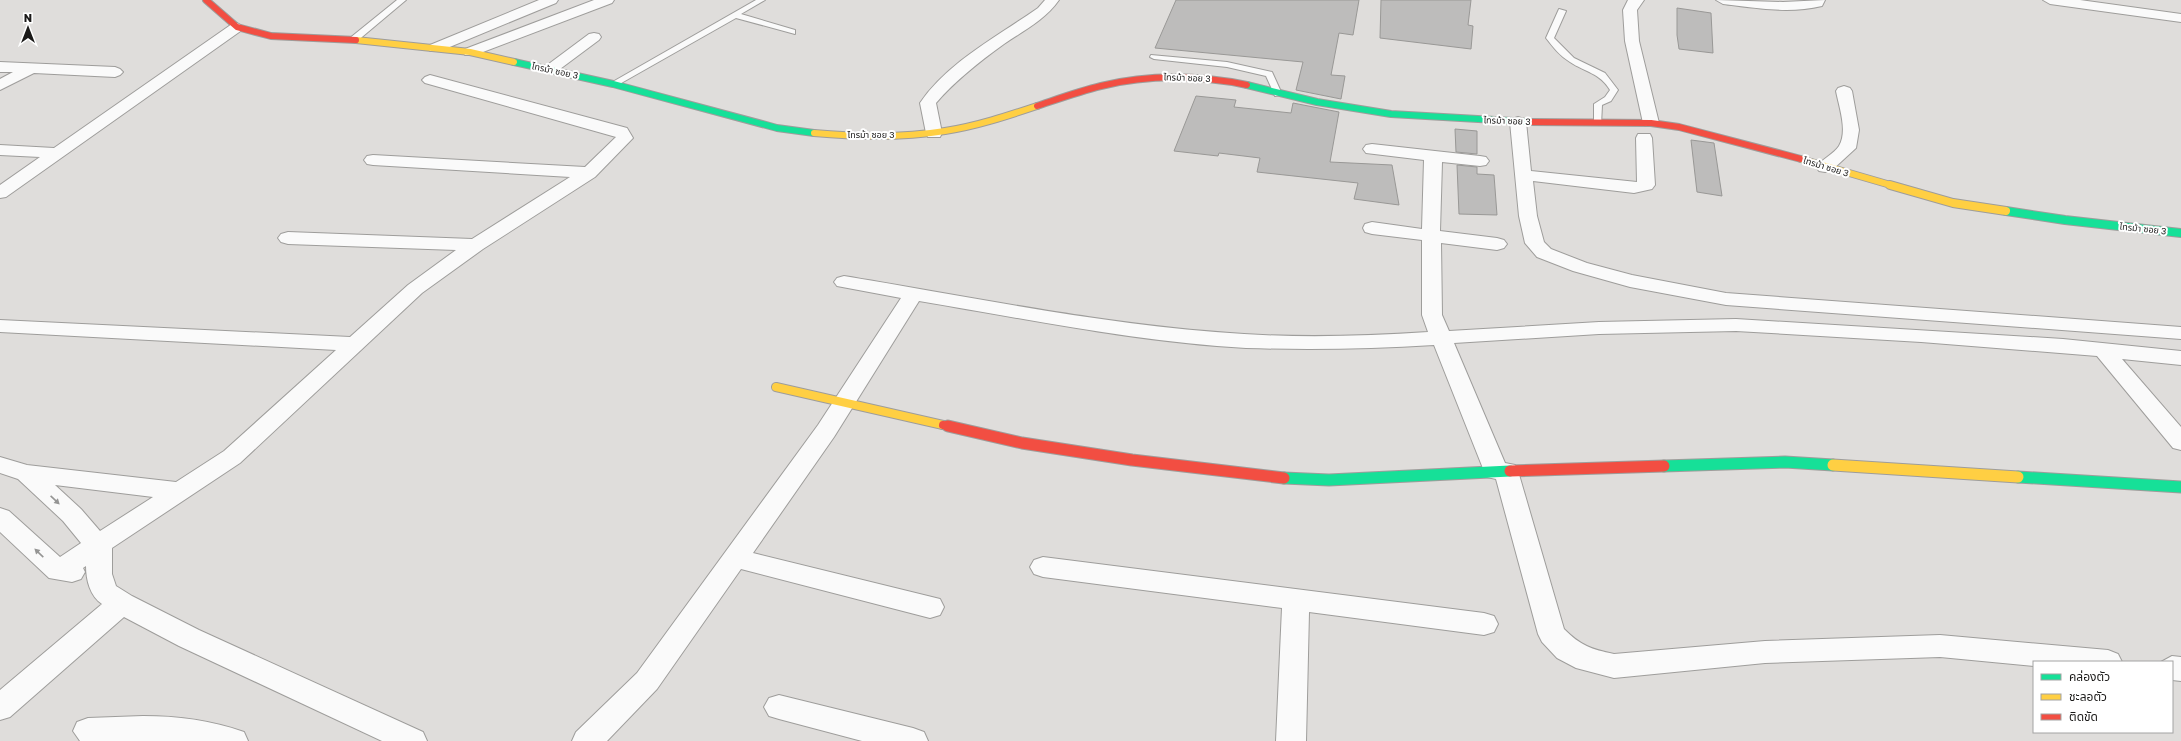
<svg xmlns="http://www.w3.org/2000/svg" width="2181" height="741" viewBox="0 0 2181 741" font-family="'Golos Text','Noto Sans Thai',sans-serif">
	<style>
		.building { fill: #bdbcbb; stroke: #999896 }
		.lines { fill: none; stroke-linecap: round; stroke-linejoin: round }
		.lane-casing { stroke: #9e9d9b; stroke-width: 2 }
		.street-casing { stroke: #9e9d9b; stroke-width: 2 }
		.fast-far2-casing { stroke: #9e9d9b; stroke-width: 8 }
		.fast-far1-casing { stroke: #9e9d9b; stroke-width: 10 }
		.fast-casing { stroke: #9e9d9b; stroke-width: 13 }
		.slow-far2-casing { stroke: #9e9d9b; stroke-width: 8 }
		.slow-far1-casing { stroke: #9e9d9b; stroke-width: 10 }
		.slow-casing { stroke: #9e9d9b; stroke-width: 13 }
		.jam-far2-casing { stroke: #9e9d9b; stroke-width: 8 }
		.jam-far1-casing { stroke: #9e9d9b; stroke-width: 10 }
		.jam-casing { stroke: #9e9d9b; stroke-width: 13 }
		.lane { fill: #fafafa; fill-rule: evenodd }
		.street { fill: #fafafa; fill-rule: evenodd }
		.fast-far2 { stroke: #16e098; stroke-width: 6 }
		.fast-far1 { stroke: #16e098; stroke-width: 8 }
		.fast { stroke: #16e098; stroke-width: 11 }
		.slow-far2 { stroke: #ffcf43; stroke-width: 6 }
		.slow-far1 { stroke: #ffcf43; stroke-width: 8 }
		.slow { stroke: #ffcf43; stroke-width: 11 }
		.jam-far2 { stroke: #f24e42; stroke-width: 6 }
		.jam-far1 { stroke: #f24e42; stroke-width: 8 }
		.jam { stroke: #f24e42; stroke-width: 11 }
		.oneway { fill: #959594 }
		.labels { text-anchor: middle; stroke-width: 4; stroke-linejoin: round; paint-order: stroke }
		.far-street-label { font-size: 9px; fill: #1a1918; stroke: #fff }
	</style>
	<rect width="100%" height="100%" fill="#dfdddb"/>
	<path class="building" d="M1176,0H1359L1353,35L1339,33L1331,75L1345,76L1341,99L1296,90L1303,62L1155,48Z
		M1381,0H1471L1468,25L1473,26L1471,49L1380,38Z
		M1677,8L1711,13L1713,53L1679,49L1677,35Z
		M1196,96L1236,100L1234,107L1291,113L1293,103L1339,112L1330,162L1392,165L1399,205L1354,199L1358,183L1257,172L1260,158L1219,153L1218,156L1174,151Z
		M1455,129L1477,131V154L1456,152Z
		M1691,140L1714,143L1722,196L1697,192Z
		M1457,165L1477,167V174L1494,175L1497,215L1459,214Z"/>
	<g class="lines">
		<defs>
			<path id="lane" d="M397,0H406L356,42H350V38Z
				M756,0H765L741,14L795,30V34L736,18L616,86L609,84Z
				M1559,9L1566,11L1554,38L1574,58L1605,73L1618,90L1611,101L1602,105L1601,125H1595L1594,123V104L1605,97L1610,90C1600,73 1585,72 1570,62C1560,56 1553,47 1546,38Z
				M1151,55L1227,62L1272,72L1282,94L1275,96L1266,76L1227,67L1154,59L1150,57Z"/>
			<path id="street" d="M539,0H558L556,3L440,51H430L428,48L430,45Z
				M594,0H614L612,3L475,55H465L463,52L465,49Z
				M1045,0H1059C1045,20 1023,31 1004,44C979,62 956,80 936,103L942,133L940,137H928L926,133L920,103C948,62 998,36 1038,8Z
				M1628,0H1644L1637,10L1639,41L1659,123L1657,126H1645L1643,123L1625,41L1623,10Z
				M1716,0L1783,2L1825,0L1822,6C1789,14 1756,8 1723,4Z
				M2043,0H2080L2181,14V22L2050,4Z
				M237,23L244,27L242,30L6,197L0,198V185L40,157L0,155V145L54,148L232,24Z
				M594,33L599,34L601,37L599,40L556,72H546L543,69L546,66L589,34Z
				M0,62L115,67L120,69L123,72L120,75L115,77L34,73L0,90V79L13,72H0Z
				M430,75L627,128L633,138L595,177L483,249L422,293L240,463L112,548V574L116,586L132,596L199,630L423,732L427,741H382L179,646L124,617L10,717L0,720V690L102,604C90,596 86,580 86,566L83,568L85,572L81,579L72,582L49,578L0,532V508L9,511L60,557L81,543L63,521L18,479L0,473V457L27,465L176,482L224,451L336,350L0,332V320L350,337L408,285L456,250L288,244L281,242L278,238L281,234L288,232L472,239L570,177L373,165L367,164L364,160L367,156L373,155L585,167L616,137L425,83L422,80L425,77ZM55,485L153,497L100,531L81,509Z
				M1844,86L1850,88L1852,91L1859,130L1856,148L1831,171L1825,172L1819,171L1816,167C1822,159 1834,154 1839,146C1848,131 1839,107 1836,91L1838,88Z
				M1518,117L1524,119L1526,122L1531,171L1637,182L1636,138L1638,134H1650L1652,138L1655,185L1652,189L1634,193L1533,181L1537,216L1544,242L1551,249L1587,263L1632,275L1726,293L2181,327V339L1726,305L1630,287L1573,271L1537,257L1525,243L1519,216L1510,122L1512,119Z
				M1372,144L1480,156L1486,157L1489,161L1486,165L1480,166L1442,162L1440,231L1497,238L1504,240L1507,244L1504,248L1497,250L1441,243L1442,315L1449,331L1599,322L1736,319L2063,339L2181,351V365L2122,359L2181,427V450L2173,448L2097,356L1921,342L1736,331L1599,334L1454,343L1505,463L1515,465L1518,471L1564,629C1581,646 1591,649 1614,654L1765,641L1940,635L2108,650L2118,654L2122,662H2034V666L1940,657L1765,663L1614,678L1576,668L1557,658L1542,642L1538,634L1496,479L1487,477L1484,471L1434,345C1371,349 1309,350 1246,348C1136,342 1027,319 919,301L834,437L753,553L940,599L944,607L940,615L930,618L741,569L657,689L607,741H572L576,732L637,673L818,425L901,298L837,286L834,282L837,278L844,276C977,298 1110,326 1244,334C1306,338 1367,336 1428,332L1422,315V240L1372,234L1365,232L1363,228L1365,224L1372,222L1422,229L1424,160L1366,153L1363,149L1366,145Z
				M1043,557L1484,613L1494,616L1498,624L1494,632L1484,635L1309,612L1306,741H1276L1282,608L1043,577L1034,574L1030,567L1034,560Z
				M2172,656L2181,657V681L2172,680V662H2161Z
				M779,695L913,728L924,732L928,741H862L779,719L769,716L764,707L769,698Z
				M143,716C178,716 210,720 244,732L248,741H80L73,731L77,722L88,718Z"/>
			<path id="fast-far2" d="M514,62L613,84L777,128L814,133
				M1247,85L1317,102L1391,114L1530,122"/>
			<path id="fast-far1" d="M2006,211L2065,220L2181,233"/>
			<path id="fast" d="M1664,466L1785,462L1833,465
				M2018,477L2181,487
				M1284,478L1329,480L1510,471"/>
			<path id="slow-far2" d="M356,40L470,52L514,62
				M814,133C858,137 902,138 945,131C977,126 1007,116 1037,106
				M1801,159L1894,186"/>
			<path id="slow-far1" d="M1890,185L1953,203L2006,211
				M776,387L943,425"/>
			<path id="slow" d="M1833,465L2018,477"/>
			<path id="jam-far2" d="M206,0L237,27L271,36L356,40
				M1037,106C1058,99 1080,91 1101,86C1150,74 1198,75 1247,85
				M1530,122L1651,123L1679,127L1801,159"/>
			<path id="jam-far1" d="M943,425L953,427"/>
			<path id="jam" d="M948,426L1022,443L1132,460L1284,478
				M1510,471L1664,466"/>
		</defs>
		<use href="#lane" class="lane-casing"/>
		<use href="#street" class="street-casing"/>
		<use href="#fast-far2" class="fast-far2-casing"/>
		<use href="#fast-far1" class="fast-far1-casing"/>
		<use href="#fast" class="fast-casing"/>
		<use href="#slow-far2" class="slow-far2-casing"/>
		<use href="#slow-far1" class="slow-far1-casing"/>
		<use href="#slow" class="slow-casing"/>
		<use href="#jam-far2" class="jam-far2-casing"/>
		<use href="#jam-far1" class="jam-far1-casing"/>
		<use href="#jam" class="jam-casing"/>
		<use href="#lane" class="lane"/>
		<use href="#street" class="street"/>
		<use href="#fast-far2" class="fast-far2"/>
		<use href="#fast-far1" class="fast-far1"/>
		<use href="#fast" class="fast"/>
		<use href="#slow-far2" class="slow-far2"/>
		<use href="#slow-far1" class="slow-far1"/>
		<use href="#slow" class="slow"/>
		<use href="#jam-far2" class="jam-far2"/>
		<use href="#jam-far1" class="jam-far1"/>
		<use href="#jam" class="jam"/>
	</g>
	<defs><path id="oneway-solid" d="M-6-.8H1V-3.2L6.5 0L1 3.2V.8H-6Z"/></defs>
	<g class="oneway">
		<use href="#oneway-solid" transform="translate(55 500) rotate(43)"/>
		<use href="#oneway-solid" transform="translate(39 553) rotate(-136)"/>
	</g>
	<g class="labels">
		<g class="far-street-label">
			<text transform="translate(555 71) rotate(12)" y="3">ไทรม้า ซอย 3</text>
			<text transform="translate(1187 78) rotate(2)" y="3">ไทรม้า ซอย 3</text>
			<text transform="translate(1507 121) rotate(2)" y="3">ไทรม้า ซอย 3</text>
			<text x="871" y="138">ไทรม้า ซอย 3</text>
			<text transform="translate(1826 167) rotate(17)" y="3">ไทรม้า ซอย 3</text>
			<text transform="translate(2143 229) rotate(6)" y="3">ไทรม้า ซอย 3</text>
		</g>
	</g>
	<rect x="2033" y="661" width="140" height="72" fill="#ffffff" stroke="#a3a3a3"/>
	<rect x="2041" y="674" width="20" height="6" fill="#16e098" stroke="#a3a3a3"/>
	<text x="2069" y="681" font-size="12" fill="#1a1918">คล่องตัว</text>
	<rect x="2041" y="694" width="20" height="6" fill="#ffcf43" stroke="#a3a3a3"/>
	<text x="2069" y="701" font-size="12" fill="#1a1918">ชะลอตัว</text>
	<rect x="2041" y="714" width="20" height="6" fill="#f24e42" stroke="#a3a3a3"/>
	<text x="2069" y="721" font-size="12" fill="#1a1918">ติดขัด</text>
	<g transform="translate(28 28)" stroke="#ffffff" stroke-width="3" paint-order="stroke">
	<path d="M0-3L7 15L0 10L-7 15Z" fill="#1a1918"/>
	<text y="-6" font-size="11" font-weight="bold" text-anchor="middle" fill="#1a1918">N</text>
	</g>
</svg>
